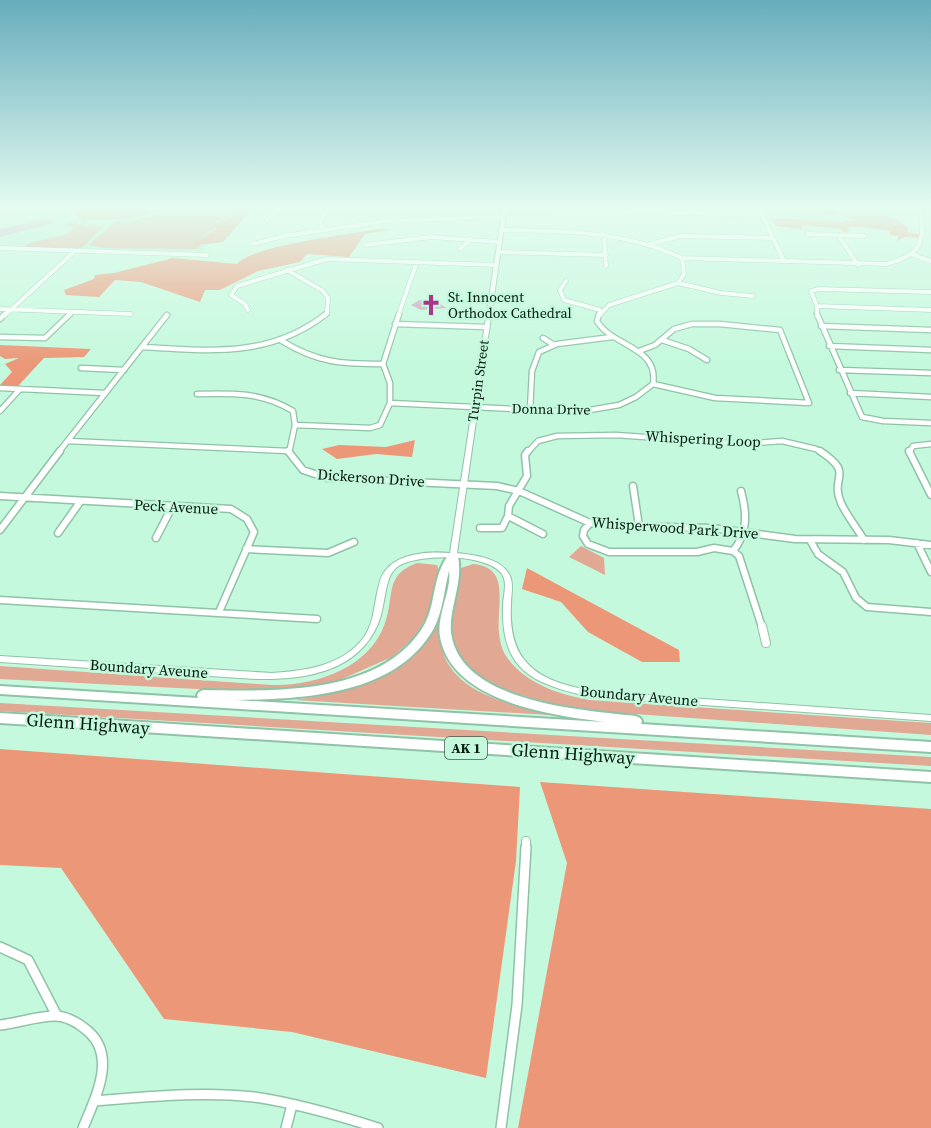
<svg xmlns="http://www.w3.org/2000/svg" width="931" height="1128" viewBox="0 0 931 1128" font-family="'Source Serif 4',serif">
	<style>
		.built { fill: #b2eece }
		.green { fill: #e1a893 }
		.forest { fill: #ec9878 }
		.building { fill: #cfa2be }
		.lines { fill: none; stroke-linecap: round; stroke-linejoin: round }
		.minor-far4-casing { stroke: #8fc2a7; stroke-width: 5 }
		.minor-far3-casing { stroke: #8fc2a7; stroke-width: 7 }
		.minor-far2-casing { stroke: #8fc2a7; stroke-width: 9 }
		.minor-far1-casing { stroke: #8fc2a7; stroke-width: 10 }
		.minor-casing { stroke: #8fc2a7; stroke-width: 12 }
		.tertiary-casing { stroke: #8fc2a7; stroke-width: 2 }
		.motorway-casing { stroke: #8fc2a7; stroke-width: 4 }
		.minor-far4 { stroke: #fff; stroke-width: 4 }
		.minor-far3 { stroke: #fff; stroke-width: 4.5 }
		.minor-far2 { stroke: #fff; stroke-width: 6 }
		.minor-far1 { stroke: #fff; stroke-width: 8 }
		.minor { stroke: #fff; stroke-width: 9 }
		.tertiary { fill: #fff; fill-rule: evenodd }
		.motorway { fill: #fff; fill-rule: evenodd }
		.labels { text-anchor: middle; stroke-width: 5; stroke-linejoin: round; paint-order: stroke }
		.far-poi-label { font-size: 14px; fill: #061a11; stroke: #c5f9dd; text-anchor: start }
		.far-street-label { font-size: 14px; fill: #061a11; stroke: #c5f9dd }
		.shield { fill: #c5f9dd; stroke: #3f5d4e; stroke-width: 1.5 }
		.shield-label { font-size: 14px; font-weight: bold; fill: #061a11 }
		.street-label { font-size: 15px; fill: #061a11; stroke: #c5f9dd }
		.near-street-label { font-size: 18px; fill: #061a11; stroke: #c5f9dd }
	</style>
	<rect width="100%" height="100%" fill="#c5f9dd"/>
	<path class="built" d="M3,206H162L239,209L202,252L0,246V209Z
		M765,206H884L900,228L773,223Z"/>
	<path class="green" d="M856,206L871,208L889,218L886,224L876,225L843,217L850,209Z
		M181,210L201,216L219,210L232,217L215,221L216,222L213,224L217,227L195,242L203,243L196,249L104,248L89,245L116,221H128Z
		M71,222H78L77,225L90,222L82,225L104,226L81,249L24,247L29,243L68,234L74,227L66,226Z
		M581,546L604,558L605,575L569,557Z
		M417,563L437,565L439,570L429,613L414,638L392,657L333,683L306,688L257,692L0,679V666L272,685C315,686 370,668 385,623C395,595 384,575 417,563Z
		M473,564C521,568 485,623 506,656C525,684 558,694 589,700L931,723V735L607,712C564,707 465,692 453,641C449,625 459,585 461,568Z
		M443,609C442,625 439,645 446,660C464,696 515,705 550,715L295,700C343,693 404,681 431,635C436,627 439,618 443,609Z
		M0,703L931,757V766L0,711Z"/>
	<path class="forest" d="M53,206L246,208L255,206L223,242L190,246C199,238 208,235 217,228L212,224L231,218L233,215L230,211L164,209L130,219L82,220C73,208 66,207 53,206Z
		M771,218L844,222C858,217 872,226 886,224L889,218L895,219L908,228L907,232L921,235V238L905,237L897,241L899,236L890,235V231L862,227H847L849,232L844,233L841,229L801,225L802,229L776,226Z
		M379,229L389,230L365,234L349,257L307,254L300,262L258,271L220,290H205L200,302L141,282L115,280L99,297L66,295L64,290L94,279L95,275L114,273L173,258L237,264C253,245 351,234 379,229Z
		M0,345L91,349L84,357L44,358L18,386L0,385L12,372L5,364L19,358L5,359L0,356Z
		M415,440L412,457L376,454L337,459L322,449L339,445L386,447Z
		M527,568L679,650L680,662H642L588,632L561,602L522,589Z
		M0,749L520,787L516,861L486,1078L292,1032L164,1019L61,868L0,865Z
		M540,782L931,809V1128H518L567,863Z"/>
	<path class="building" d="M788,206H839L835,209L842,210L834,216L788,209Z
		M49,218L55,223L0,237V229Z
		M420,300H432L447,308L421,310L411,305Z"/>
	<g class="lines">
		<defs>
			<path id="minor-far4" d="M758,206L784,261
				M505,208L763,215
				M267,220L281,206
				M323,230L320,222L330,206
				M502,230C564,231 625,231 682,258L684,274L678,283L609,305L599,316
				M808,234L865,236
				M604,235L606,266
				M838,235L858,265
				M253,244L284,236L386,221L503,217
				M650,244L681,236L773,238
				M365,245L432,237L499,242
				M0,248L207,255
				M460,249L471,239
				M498,252L606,255
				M914,255L931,261
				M682,258L886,264C916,257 926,245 921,214
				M287,270L323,291L328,298L327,313L324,316
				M566,281L560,290L564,300L600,310
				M678,283L721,293L753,296
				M817,306L931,310
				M0,309L131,314
				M248,310L245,304L231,295L237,286L327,259L495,265
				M4,316L75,251
				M68,316L72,312
				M398,316L417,262
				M817,316V306L811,291L819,289L931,292"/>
			<path id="minor-far3" d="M817,314L862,417L883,421L931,423
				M0,319L5,314
				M395,324L486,327
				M821,326L931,330
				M0,337L45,338L70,314
				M543,338L554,345
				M662,340L689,349L707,360
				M282,341C318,363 342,364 383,364
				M829,346L931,350
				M143,347C210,351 270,358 326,314
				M639,351L655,345L674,329L692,324H720L780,330L809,403L715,398L653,384
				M81,368L124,370
				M839,370L931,373
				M0,388L104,393
				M850,393L931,397
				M197,394C232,393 262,392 293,411L295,425L289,453
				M390,403L578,412L619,405L636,397L653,384C659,346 612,347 597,321L599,314
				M530,410L532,371L539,352L557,344L612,337
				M0,411L20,389
				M295,425L370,428L380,425L390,403V383L383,364L399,314
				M68,441L288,451
				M58,453L167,315
				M527,453L538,441L557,436L616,435L744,444L782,441L816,449L822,453
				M909,453L913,446L931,444"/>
			<path id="minor-far2" d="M288,451L303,470L327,478L497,486L519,491L590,523L616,526L712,528L795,539L889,540L931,545
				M528,451L525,455L527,476L509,506L508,516L543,534
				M820,451C856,475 829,475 841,503C847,516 857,528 864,540
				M909,451L931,495
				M633,486L639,526
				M741,491C747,513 748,533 733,551L739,556L762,627
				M0,496L231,509L247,519L254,532L219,612
				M590,523L584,530L583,536L588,544L609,552H697L714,548L733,551
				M480,528H502L508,516
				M0,530L60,451
				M58,533L80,502
				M156,538L172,507
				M810,540L818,554L843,572L856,598L867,607L931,612
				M917,543L931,572
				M246,549L328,553L354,542
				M0,600L317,619"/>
			<path id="minor-far1" d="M762,626L766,643
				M526,848V841"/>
			<path id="minor" d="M0,947L28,960L57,1016
				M0,1025C18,1023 37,1016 55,1016C65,1016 77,1022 84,1028C119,1053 96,1096 83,1128
				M94,1101C147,1097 201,1091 254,1097C296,1103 337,1115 378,1128
				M286,1128L292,1105
				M501,1128L517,1005L526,847"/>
			<path id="tertiary" d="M503,206H507L457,553C474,555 502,558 510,576C514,585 511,594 511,604C510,625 512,648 528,664C544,681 569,686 591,691L931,715V721L591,697C534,684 501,672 503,606C503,596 508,583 502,574C486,553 422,554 400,565C395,568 391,573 389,579C384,593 384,610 378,624C357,673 303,680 255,679L0,662V656L272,673C304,671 343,666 364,637C373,624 374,608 377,593C379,585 380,577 385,571C398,553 429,551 450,553Z"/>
			<path id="motorway" d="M453,553L458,556C464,585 446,613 452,638C466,703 583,710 636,716L640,718L642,721L641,724L931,742V752L0,694V686L198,698L197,695L199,692L203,690C274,691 380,696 423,627C437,604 431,578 449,554ZM449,571C452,590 436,616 440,637C452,702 551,715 604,722L237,700C304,699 395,695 433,630C443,612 444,590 449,571Z
				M0,713L931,772V782L0,723Z"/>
		</defs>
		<use href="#minor-far4" class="minor-far4-casing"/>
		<use href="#minor-far3" class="minor-far3-casing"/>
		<use href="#minor-far2" class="minor-far2-casing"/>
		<use href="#minor-far1" class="minor-far1-casing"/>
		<use href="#minor" class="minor-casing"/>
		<use href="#tertiary" class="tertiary-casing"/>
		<use href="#motorway" class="motorway-casing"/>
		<use href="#minor-far4" class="minor-far4"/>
		<use href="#minor-far3" class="minor-far3"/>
		<use href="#minor-far2" class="minor-far2"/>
		<use href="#minor-far1" class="minor-far1"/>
		<use href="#minor" class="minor"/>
		<use href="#tertiary" class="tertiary"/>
		<use href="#motorway" class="motorway"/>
	</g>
	<linearGradient id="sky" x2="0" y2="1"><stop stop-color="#67adbc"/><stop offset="0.57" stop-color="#e5fcf0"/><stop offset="1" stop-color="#e5fcf0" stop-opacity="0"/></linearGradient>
	<rect width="931" height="364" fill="url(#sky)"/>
	<defs>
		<symbol id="church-bare" viewBox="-9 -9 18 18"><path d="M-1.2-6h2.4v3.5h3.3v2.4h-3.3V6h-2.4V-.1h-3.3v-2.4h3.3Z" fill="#ab3389" stroke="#c5f9dd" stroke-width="2.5" paint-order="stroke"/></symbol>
	</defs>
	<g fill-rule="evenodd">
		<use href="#church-bare" x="416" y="290" width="30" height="30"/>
	</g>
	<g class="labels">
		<g class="far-poi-label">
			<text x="448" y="302">St. Innocent<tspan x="448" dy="16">Orthodox Cathedral</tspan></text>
		</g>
		<g class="far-street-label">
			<text transform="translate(478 381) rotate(-82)" y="5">Turpin Street</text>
			<text transform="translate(551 409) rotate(1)" y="5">Donna Drive</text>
		</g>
		<rect class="shield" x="445" y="737" width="42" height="22" rx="4.5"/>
		<g class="shield-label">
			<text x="466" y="753">AK 1</text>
		</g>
		<g class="street-label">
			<text transform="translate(703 439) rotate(3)" y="5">Whispering Loop</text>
			<text transform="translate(371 478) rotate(4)" y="5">Dickerson Drive</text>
			<text transform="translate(176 507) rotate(3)" y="5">Peck Avenue</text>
			<text transform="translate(675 528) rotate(4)" y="5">Whisperwood Park Drive</text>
			<text transform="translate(149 669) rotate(4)" y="5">Boundary Aveune</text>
			<text transform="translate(639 696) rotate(5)" y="5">Boundary Aveune</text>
		</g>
		<g class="near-street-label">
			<text transform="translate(88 724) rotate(4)" y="6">Glenn Highway</text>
			<text transform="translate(573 754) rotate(4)" y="6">Glenn Highway</text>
		</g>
	</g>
</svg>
